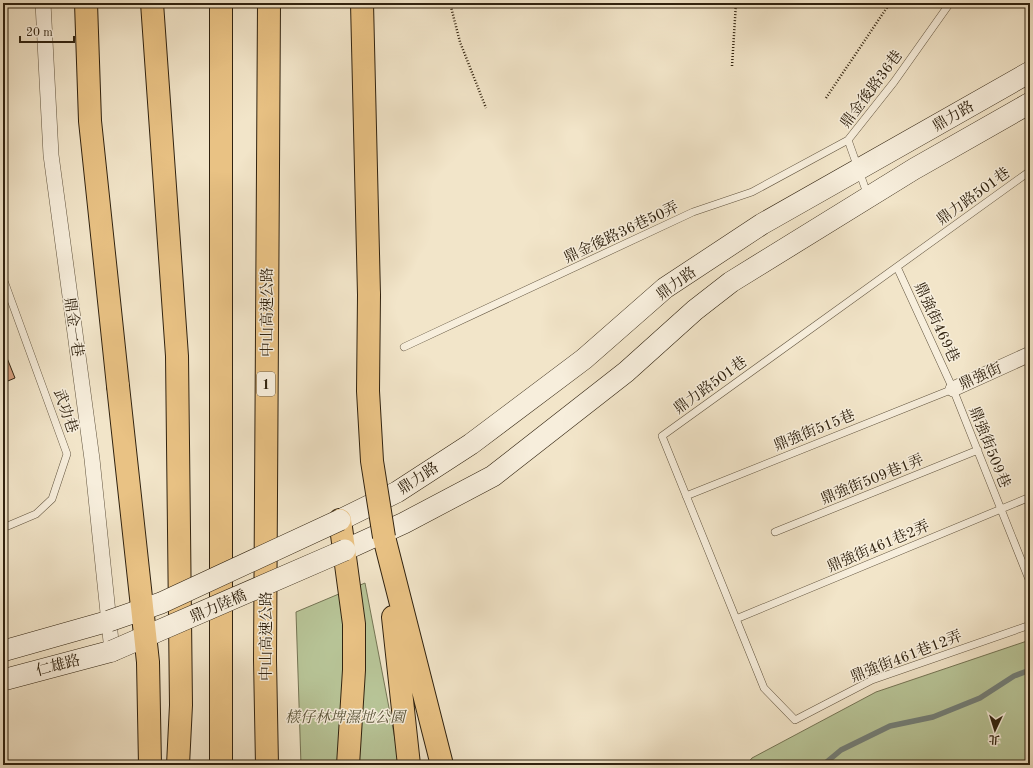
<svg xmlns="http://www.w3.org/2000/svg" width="1033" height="768" viewBox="0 0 1033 768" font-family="'Old Standard TT','Noto Serif TC',serif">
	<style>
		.green { fill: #b8c598; stroke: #747454 }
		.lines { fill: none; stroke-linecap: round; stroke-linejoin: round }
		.stream { stroke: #737f79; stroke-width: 5.5 }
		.building { fill: #d59f7f; stroke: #30220f }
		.lane-casing { stroke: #60533e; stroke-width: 8 }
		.street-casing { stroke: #60533e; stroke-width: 16 }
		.secondary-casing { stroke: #30220f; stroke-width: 22 }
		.highway-casing { stroke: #30220f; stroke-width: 24 }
		.path { stroke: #30220f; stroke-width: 2.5; stroke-dasharray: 1 2; stroke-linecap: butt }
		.lane { stroke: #f7eedc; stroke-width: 7 }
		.street { stroke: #f7eedc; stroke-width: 15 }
		.secondary { stroke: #f7eedc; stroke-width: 21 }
		.highway { stroke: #e9c284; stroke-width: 22 }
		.secondary-bridge-casing { stroke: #30220f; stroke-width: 22; stroke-linecap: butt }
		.highway-bridge-casing { stroke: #30220f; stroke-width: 24; stroke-linecap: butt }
		.secondary-bridge { stroke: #f7eedc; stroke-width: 21 }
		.highway-bridge { stroke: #e9c284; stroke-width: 22 }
		.labels { text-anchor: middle; stroke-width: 3; stroke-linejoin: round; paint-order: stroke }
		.shield { fill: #f7eedc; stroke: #6c5f4c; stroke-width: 1 }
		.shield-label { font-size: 14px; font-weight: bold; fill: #30220f }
		.street-label { font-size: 15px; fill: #30220f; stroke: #f7eedc }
		.park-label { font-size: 15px; font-style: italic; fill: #595338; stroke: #f7eedc }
	</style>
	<rect width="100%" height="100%" fill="#f2e5c9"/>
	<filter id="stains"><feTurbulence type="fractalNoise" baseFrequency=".005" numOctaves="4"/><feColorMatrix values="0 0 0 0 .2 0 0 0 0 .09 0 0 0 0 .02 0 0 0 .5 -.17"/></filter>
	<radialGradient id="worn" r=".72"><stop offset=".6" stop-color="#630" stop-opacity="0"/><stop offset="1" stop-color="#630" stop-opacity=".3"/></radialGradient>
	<path class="green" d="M365,583L400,765H301L296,612Z
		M1030,640V765H746L752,758L876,692Z"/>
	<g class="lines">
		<path class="stream" d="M823,765L841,750L890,726L933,717L980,698L1014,676L1030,670"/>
	</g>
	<path class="building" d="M3,348L15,378L3,383Z"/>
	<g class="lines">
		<defs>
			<path id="lane" d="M1030,171L662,436L764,688L795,720L872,680L1030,625
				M868,196L848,140L894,82L950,3
				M897,267L953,389L1030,582
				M3,278L67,454L52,499L36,514L3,528
				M404,347L693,212L752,192L848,140
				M686,496L953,389
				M775,532L978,450
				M736,619L1030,497"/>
			<path id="street" d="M43,3L51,155L92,459L112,651
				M953,389L1030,354"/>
			<path id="secondary" d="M340,520L397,492L471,444L584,359L665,288L762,224L1030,72
				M345,550L404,523L493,476L626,372L695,310L731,282L914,169L1030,103
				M3,651L109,621
				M3,680L112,651"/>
			<path id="highway" d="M86,3L90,121L118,386
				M152,3L177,356L181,705L178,765
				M362,3L369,295
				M340,520L354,624V670L348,765
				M384,537L442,765
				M393,617L409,765
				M221,765V3
				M267,765L265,660L269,3"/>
		</defs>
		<use href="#lane" class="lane-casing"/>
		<use href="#street" class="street-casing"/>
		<use href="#secondary" class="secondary-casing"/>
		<use href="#highway" class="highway-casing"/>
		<path class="path" d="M450,3L460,42L486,108
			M732,66L736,3
			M826,98L890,3"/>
		<use href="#lane" class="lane"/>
		<use href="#street" class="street"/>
		<use href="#secondary" class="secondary"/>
		<use href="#highway" class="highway"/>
		<defs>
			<path id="secondary-bridge" d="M109,621L161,603L340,520
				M112,651L345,550"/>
			<path id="highway-bridge" d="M369,295L368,391L372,461L384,537
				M118,386L148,662L150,765"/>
		</defs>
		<use href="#secondary-bridge" class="secondary-bridge-casing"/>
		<use href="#highway-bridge" class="highway-bridge-casing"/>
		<use href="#secondary-bridge" class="secondary-bridge"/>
		<use href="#highway-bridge" class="highway-bridge"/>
	</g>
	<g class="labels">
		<rect class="shield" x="257" y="372" width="18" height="24" rx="3"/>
		<g class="shield-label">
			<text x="266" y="389">1</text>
		</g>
		<g class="street-label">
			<text transform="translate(871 89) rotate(-53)" y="5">鼎金後路36巷</text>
			<text transform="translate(953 116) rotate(-30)" y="5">鼎力路</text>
			<text transform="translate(973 196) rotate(-36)" y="5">鼎力路501巷</text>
			<text transform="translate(621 232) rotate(-25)" y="5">鼎金後路36巷50弄</text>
			<text transform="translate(676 283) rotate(-36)" y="5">鼎力路</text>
			<text transform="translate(267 312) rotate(-90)" y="5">中山高速公路</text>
			<text transform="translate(937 322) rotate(65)" y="5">鼎強街469巷</text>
			<text transform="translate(74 327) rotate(82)" y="5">鼎金一巷</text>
			<text transform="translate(980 376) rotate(-24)" y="5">鼎強街</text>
			<text transform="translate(710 385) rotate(-36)" y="5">鼎力路501巷</text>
			<text transform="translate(66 411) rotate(71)" y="5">武功巷</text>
			<text transform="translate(814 430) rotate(-22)" y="5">鼎強街515巷</text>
			<text transform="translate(990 447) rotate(68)" y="5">鼎強街509巷</text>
			<text transform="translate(418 478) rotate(-33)" y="5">鼎力路</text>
			<text transform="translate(872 479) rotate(-22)" y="5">鼎強街509巷1弄</text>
			<text transform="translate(878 546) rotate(-23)" y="5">鼎強街461巷2弄</text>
			<text transform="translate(218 606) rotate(-23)" y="5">鼎力陸橋</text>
			<text transform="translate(266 636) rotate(-90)" y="5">中山高速公路</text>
			<text transform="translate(906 656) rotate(-21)" y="5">鼎強街461巷12弄</text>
			<text transform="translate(58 665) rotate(-15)" y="5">仁雄路</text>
		</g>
		<g class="park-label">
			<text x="345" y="722">檨仔林埤濕地公園</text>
		</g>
	</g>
	<rect width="1033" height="768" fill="none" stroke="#f2e5c9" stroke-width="16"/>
	<rect x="4" y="4" width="1025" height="760" fill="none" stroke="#30220f" stroke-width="2"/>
	<rect x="8" y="8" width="1017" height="752" fill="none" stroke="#30220f"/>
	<g transform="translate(995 730) rotate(184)" stroke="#f7eedc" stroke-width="3" paint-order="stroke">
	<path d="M0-3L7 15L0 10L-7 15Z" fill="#30220f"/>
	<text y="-6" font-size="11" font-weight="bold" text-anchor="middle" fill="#30220f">北</text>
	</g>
	<path d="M20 36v6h54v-6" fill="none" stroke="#30220f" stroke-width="2"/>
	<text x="26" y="36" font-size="12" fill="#30220f" stroke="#f7eedc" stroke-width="3" paint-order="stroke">20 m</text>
	<rect width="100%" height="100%" filter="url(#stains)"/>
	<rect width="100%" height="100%" fill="url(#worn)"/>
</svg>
